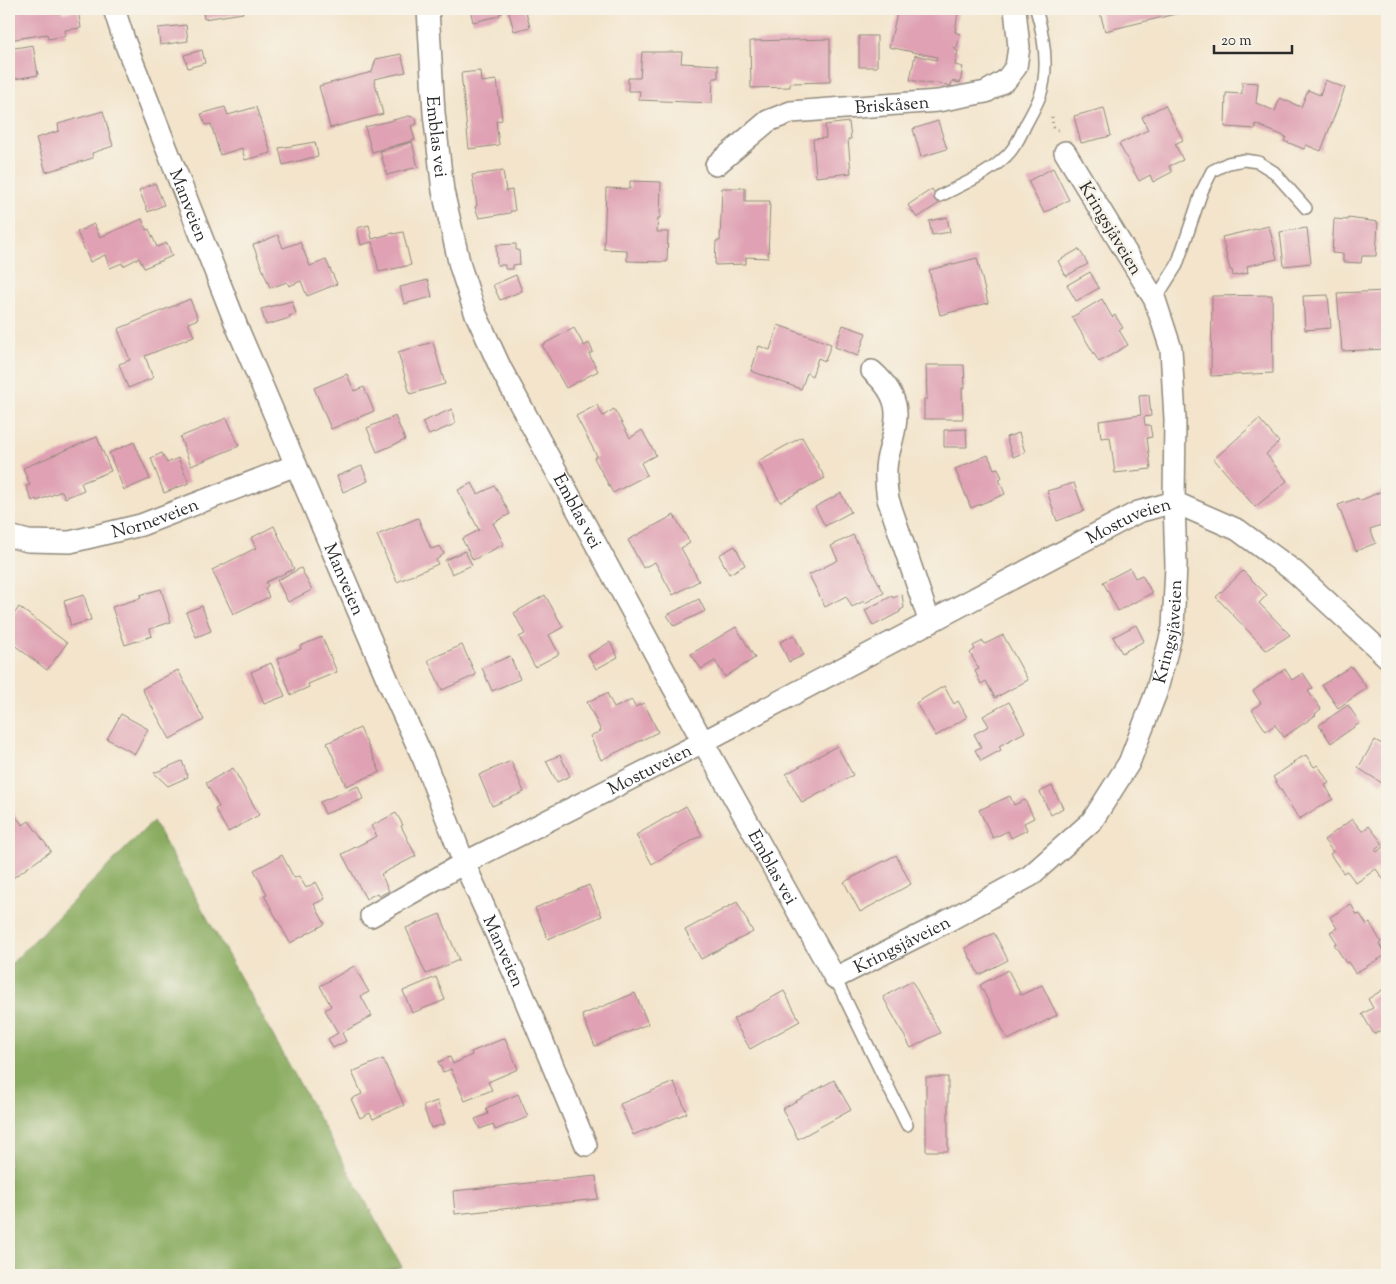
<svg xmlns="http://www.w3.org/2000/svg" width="1396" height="1284" viewBox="0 0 1396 1284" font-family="'Sorts Mill Goudy',serif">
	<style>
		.forest { fill: #8aac60; stroke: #5a6c46 }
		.building { fill: #dfa1b3 }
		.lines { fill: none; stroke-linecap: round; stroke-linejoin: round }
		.service-casing { stroke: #8f887b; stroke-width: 14 }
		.minor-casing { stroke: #8f887b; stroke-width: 24 }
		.path { stroke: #8f887b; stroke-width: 3; stroke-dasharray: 1 4; stroke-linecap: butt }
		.service { stroke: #fff; stroke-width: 11 }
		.minor { stroke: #fff; stroke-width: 21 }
		.labels { text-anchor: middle; stroke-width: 5; stroke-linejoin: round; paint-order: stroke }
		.street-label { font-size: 18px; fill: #2b2b2b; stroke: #f7f3e8 }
	</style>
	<rect width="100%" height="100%" fill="#f7f3e8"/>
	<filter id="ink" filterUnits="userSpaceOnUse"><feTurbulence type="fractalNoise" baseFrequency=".02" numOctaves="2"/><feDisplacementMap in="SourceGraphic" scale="10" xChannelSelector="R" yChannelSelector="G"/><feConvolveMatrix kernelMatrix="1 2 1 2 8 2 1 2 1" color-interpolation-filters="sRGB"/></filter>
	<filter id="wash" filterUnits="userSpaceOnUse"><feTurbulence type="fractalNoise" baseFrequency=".0096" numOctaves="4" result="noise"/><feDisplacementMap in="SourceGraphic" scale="20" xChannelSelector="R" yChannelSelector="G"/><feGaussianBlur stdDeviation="1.12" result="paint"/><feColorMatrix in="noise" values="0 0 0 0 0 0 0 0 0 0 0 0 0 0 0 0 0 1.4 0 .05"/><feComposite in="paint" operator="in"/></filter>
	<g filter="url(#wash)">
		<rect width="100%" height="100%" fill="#f3e4cb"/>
		<path class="forest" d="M153,821L402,1267L363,1275H9V966Z"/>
		<g id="blocks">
			<path class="building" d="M9,9H62V13L78,10L81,28L65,30L66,36L48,39L47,34L9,40Z
				M191,9H242L243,13L204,19L203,12L192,14Z
				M470,9H502L503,13L499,14V16L473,22Z
				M508,9H525L530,27L514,31Z
				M898,9H928L942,13L943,9L958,12L955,32L960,34L957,48L954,47L953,49L958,51L955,65L963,67L960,83L952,81L951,86L932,82L931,84L910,80L915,55L936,60L937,57L889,47Z
				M1099,9H1192V10L1105,31Z
				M186,25L188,41L160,45L158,28Z
				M859,36H877V67H859Z
				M830,39V82L790,83V87L751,88L750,41Z
				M33,45L38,75L9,80V49Z
				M202,50L205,63L188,68L184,55Z
				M642,52H682L681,63L718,65V78H713L712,103L639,100L640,91H628V78H640Z
				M401,54L406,72L374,79L383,114L330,128L319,86L372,72L376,59Z
				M480,71L481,82L497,80L502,120L496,121L499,145L469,149L461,73Z
				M1325,80L1345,88L1321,151L1306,145L1304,149L1284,141L1286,137L1255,124L1256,129L1225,127L1226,93L1242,94V82L1258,83L1256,103L1275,111L1280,98L1301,107L1308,90L1320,95Z
				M1165,105L1183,140L1175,144L1183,160L1169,166L1172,172L1153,182L1150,175L1139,181L1119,144L1148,130L1142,117Z
				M225,107L228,115L256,107L271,153L245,160L242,148L220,155L211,124L206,125L201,114Z
				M1104,108L1111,136L1081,143L1074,116Z
				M103,111L113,146L92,153L93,158L46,172L36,138L59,131L58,124Z
				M409,116L416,118L417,124L411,126L415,140L372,152L365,127Z
				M938,121L947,149L921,157L913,129Z
				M849,122L851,139H848L851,173L816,177L813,139L826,138L825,125Z
				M315,142L318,156L283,165L279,148Z
				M412,142L418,167L387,175L380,151Z
				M1053,168L1069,200L1044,213L1028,181Z
				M503,171L506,191L512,190L515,211H510V213L479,218L475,207L477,206L472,175Z
				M630,181L661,182L660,218H658L657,232H668L667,262L627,261V250L604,249L606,188L630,189Z
				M155,183L164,205L148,212L139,190Z
				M722,188H745V201H770L768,258L746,257V264L715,265L716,241H720Z
				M932,189L941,202L917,218L908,205Z
				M947,217L950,232L932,235L929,221Z
				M1348,218L1378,222L1376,256H1362L1361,263L1343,262V254L1332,253L1334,219L1348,220Z
				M142,219L147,230L149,229L157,247L167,243L172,256L144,268L139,258L123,266L122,263L110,268L105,255L90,262L77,232L94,224L100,237Z
				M369,225L372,239L393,233V234L403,232L411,265L379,272L372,242L361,245L357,228Z
				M1269,226L1277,259L1247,266L1248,273L1233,276L1232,270H1230L1222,237Z
				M1307,228L1311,263L1284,266L1280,232Z
				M278,235L283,248L300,242L310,266L326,260L337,284L307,296L301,281L289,286L287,282L270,288L253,245Z
				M516,244V250H519L520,264L513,265V269H505V265H497L496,245Z
				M1079,249L1088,264L1066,276L1058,261Z
				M977,258L988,303L940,315L929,270Z
				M1090,272L1099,288L1076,301L1067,285Z
				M516,275L522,291L500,300L493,285Z
				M428,280L432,297L404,304L400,287Z
				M1387,291V349L1342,351L1337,293Z
				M1272,295L1273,373L1211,376L1212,296Z
				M1328,295L1331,328L1305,330L1303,296Z
				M190,299L198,319L188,323L194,336L145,356L153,378L128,388L119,364L130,360L118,329Z
				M1102,299L1112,317L1115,315L1123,328L1119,330L1128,345L1099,362L1072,317Z
				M292,301L296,314L289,316L290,318L266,325L261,309Z
				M778,325L831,344L825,361L818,358L812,376L807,373L801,389L751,371L759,346L770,350Z
				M843,325L866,333L858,356L835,347Z
				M574,328L584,346L589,343L593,352L589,354L598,371L566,388L542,345Z
				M433,342L445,384L410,394L398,352Z
				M926,365H964L965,388H962L963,419H924V399H927Z
				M347,374L354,391L364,387L374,411L331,429L314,388Z
				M1149,395L1151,416L1144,417L1145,425H1150L1152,437L1147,438L1151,469L1115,473L1110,437L1101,438L1099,421L1141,415L1139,396Z
				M597,405L603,416L614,409L630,438L642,430L656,455L641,463L647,475L613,493L594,458L597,456L576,416Z
				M452,409L455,424L429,435L422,422Z
				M395,416L405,440L377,452L367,428Z
				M227,418L239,446L191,466L180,437Z
				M1259,419L1279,442L1266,454L1287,481L1255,507L1214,459Z
				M966,429L967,447H944V430Z
				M1019,433L1025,452L1013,457L1006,437Z
				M97,437L111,471L81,483L84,490L65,498L62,491L37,501L36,499L32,501L26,486L30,485L23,468Z
				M802,437L825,478L780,502L758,461Z
				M134,442L150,479L124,490L109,453Z
				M162,453L167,463L178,458L189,483L164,493L151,458Z
				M988,455L994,469L998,468L1002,478L999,479L1005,494L971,508L955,469Z
				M362,466L368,481L343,492L337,476Z
				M472,483L478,494L495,486L510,514L493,523L504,544L473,560L462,539L479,530L458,490Z
				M1074,483L1084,511L1057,521L1047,491Z
				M1387,489V523L1370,529L1376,543L1356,551L1338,505L1358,498L1359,501Z
				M841,493L851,512L825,526L815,507Z
				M674,515L690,543L681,548L699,581L673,595L655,562L643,568L628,540Z
				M418,518L431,549L440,546L444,554L436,560L438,564L397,582L377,535Z
				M274,526L294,569L266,582L268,586L265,588L269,597L233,614L212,570L256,548L251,538Z
				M853,535L884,593L865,603L864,601L852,607L846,596L825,607L809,575L838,560L831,546Z
				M735,546L745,565L729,574L719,555Z
				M465,551L472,565L452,574L445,560Z
				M301,568L312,590L288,602L277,580Z
				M1130,568L1135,578L1142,575L1152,593L1118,611L1103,582Z
				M1243,571L1267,595L1259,603L1290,635L1266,650L1216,597Z
				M161,589L171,622L150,629L152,636L125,645L112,607L141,598L140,595Z
				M902,594L904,608L900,610V612L873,626L865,610L892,596L893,598Z
				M84,595L91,620L71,626L64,601Z
				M545,595L563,627L549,635L559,654L535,667L519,637L525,634L514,613Z
				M699,599L705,611L674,626L667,615Z
				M202,606L211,631L196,637L186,612Z
				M19,607L67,643L47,670L9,641V621Z
				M1136,625L1144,641L1122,653L1113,637Z
				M736,627L755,658L725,677L715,661L701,669L691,654Z
				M794,635L804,655L789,662L780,642Z
				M1003,635L1028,680L995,698L986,681L981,684L975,671L979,669L970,653L975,649L973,646L983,641L985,644Z
				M322,637L337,672L308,684L309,687L291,695L277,659L301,649L300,646Z
				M610,642L618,657L596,669L588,655Z
				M462,645L476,675L442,690L428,660Z
				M510,656L520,679L492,691L482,668Z
				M271,663L285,696L264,704L251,672Z
				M1351,666L1367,688L1338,708L1322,685Z
				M1285,669L1292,680L1303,673L1313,688L1308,691L1321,709L1315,714L1316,715L1284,737L1275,725L1266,731L1252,710L1261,703L1253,691Z
				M178,670L204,720L170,739L142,689Z
				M944,686L954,704L958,701L967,717L936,736L916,703Z
				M607,693L614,708L632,700L635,707L644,703L658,732L601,760L590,736L601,731L587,702Z
				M1009,702L1025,732L999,746L1001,750L981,761L975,750L981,747L974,734L989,726L983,716Z
				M1348,705L1360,723L1331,743L1319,725Z
				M121,714L148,729L135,754L107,739Z
				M360,728L380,772L346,786L327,743Z
				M1375,740L1387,747V775L1382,783L1358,768Z
				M837,746L853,775L802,803L786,774Z
				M560,755L570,776L557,782L546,761Z
				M1306,755L1314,767L1318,765L1329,783L1325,785L1333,799L1299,819L1273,777L1294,763L1293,762Z
				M182,761L188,777L168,786L154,773Z
				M511,761L524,792L492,806L479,775Z
				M233,768L259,815L228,832L215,809L219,807L206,783Z
				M358,786L363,799L325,814L320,802Z
				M1052,786L1063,808L1051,815L1040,792Z
				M1010,796L1014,805L1025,800L1034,818L1024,823L1027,830L1011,838L1008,831L993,838L979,810Z
				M686,806L702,835L652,864L636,835Z
				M9,809L23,825L29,821L51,851L10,880Z
				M396,813L403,825L401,826L416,856L381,874L389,891L379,896L377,893L366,899L342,854L377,836L371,826Z
				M1352,819L1362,831L1369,826L1383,844L1375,850L1377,852L1387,844V878L1384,880L1376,869L1356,883L1347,871L1343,873L1330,854L1333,852L1324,840Z
				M282,855L294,878L299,876L306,888L316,882L325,899L314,904L325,924L290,943L264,895L267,894L254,870Z
				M896,855L911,884L860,912L844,882Z
				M589,885L602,916L548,939L535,908Z
				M737,902L753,932L701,959L685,930Z
				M1351,904L1357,915L1360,914L1367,925L1370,923L1381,942L1379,944L1386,955L1355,973L1348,962L1346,963L1334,944L1337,943L1330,932L1337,928L1330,917Z
				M440,914L459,960L426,974L406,928Z
				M994,933L1008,960L979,975L965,948Z
				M354,966L369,992L361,996L372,1016L342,1033L346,1041L333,1048L328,1039L338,1033L325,1010L331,1006L320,986Z
				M1008,970L1021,995L1042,985L1057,1015L1008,1040L980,985Z
				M436,977L445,1000L412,1013L403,991Z
				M912,981L940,1033L911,1048L883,997Z
				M1387,987V1033L1385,1028L1374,1034L1362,1014L1373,1008L1368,999Z
				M784,991L800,1021L750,1049L733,1019Z
				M635,993L648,1024L595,1046L582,1015Z
				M505,1038L518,1069L488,1082L492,1090L465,1101L451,1069L443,1072L438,1062L450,1057L453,1064L472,1055L471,1052Z
				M383,1059L404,1105L373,1119L370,1113L360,1118L351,1099L362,1094L352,1072Z
				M926,1077H948V1151H926Z
				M834,1080L851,1110L798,1139L782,1109Z
				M674,1082L687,1113L633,1135L620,1104Z
				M518,1094L528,1117L495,1130L493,1124L480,1129L475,1119L488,1114L486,1108Z
				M437,1101L445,1124L431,1128L423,1106Z
				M596,1176L598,1199L455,1214L453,1191Z"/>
		</g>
	</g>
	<g filter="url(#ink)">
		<use href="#blocks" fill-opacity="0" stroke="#8f887b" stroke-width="1"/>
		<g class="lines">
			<defs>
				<path id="service" d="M940,196C961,185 986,175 1003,159C1014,150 1020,137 1026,124C1031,115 1036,106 1040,96C1050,68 1044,36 1036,9
					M1155,300L1177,265L1202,191L1212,171L1228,163L1244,160L1258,162L1274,172L1306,208
					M835,978L907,1125"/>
				<g id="minor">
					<path id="s1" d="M114,9L124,40L237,327L389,683L424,760L464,863L514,973L586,1145"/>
					<path id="s2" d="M428,9L434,113L443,191L460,266L475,312L501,369L703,742L835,978L942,924L1030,876L1092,821L1129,763L1156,693L1173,628L1176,566L1174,502L1175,419L1171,349L1155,300L1065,152"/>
					<path id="s3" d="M716,165L768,121L791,112L938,101L986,92L1006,80L1016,67L1019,47L1015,9"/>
					<path d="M872,371C906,401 897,421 887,460C885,472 886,487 888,499L930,623"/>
					<path id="s4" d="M9,536L28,541L70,542L141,525L296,465"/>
					<path id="s5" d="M371,916L464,863L703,742L1138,512L1174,502L1238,530L1295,572L1387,657"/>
				</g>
			</defs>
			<use href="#service" class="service-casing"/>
			<use href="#minor" class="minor-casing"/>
			<path class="path" d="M1052,117L1053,127L1058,130"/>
			<use href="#service" class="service"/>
			<use href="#minor" class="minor"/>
		</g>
	</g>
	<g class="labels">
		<g class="street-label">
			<text dy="6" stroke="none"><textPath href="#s3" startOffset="194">Briskåsen</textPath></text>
			<text dy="6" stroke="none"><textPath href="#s2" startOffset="128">Emblas vei</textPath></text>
			<text dy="6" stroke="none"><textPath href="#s1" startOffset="210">Manveien</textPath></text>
			<text transform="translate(1111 228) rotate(59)" y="6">Kringsjåveien</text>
			<text dy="6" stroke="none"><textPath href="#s2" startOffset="532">Emblas vei</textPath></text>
			<text dy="6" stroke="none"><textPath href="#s4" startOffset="150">Norneveien</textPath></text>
			<text dy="6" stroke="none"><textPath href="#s5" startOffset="855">Mostuveien</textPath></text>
			<text dy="6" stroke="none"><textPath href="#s1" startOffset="615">Manveien</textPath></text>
			<text dy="6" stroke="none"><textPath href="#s2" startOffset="1575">Kringsjåveien</textPath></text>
			<text dy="6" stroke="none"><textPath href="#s5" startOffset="315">Mostuveien</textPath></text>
			<text dy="6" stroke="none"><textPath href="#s2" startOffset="938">Emblas vei</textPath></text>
			<text dy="6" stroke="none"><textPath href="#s2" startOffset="1140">Kringsjåveien</textPath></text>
			<text dy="6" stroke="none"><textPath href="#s1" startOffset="1020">Manveien</textPath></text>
		</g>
	</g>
	<rect width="1396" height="1284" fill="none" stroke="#f7f3e8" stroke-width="30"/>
	<path d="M1214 45v8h78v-8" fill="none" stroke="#2b2b2b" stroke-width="2.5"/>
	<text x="1221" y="45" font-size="15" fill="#2b2b2b" stroke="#f7f3e8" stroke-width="4" paint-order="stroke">20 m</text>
</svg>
